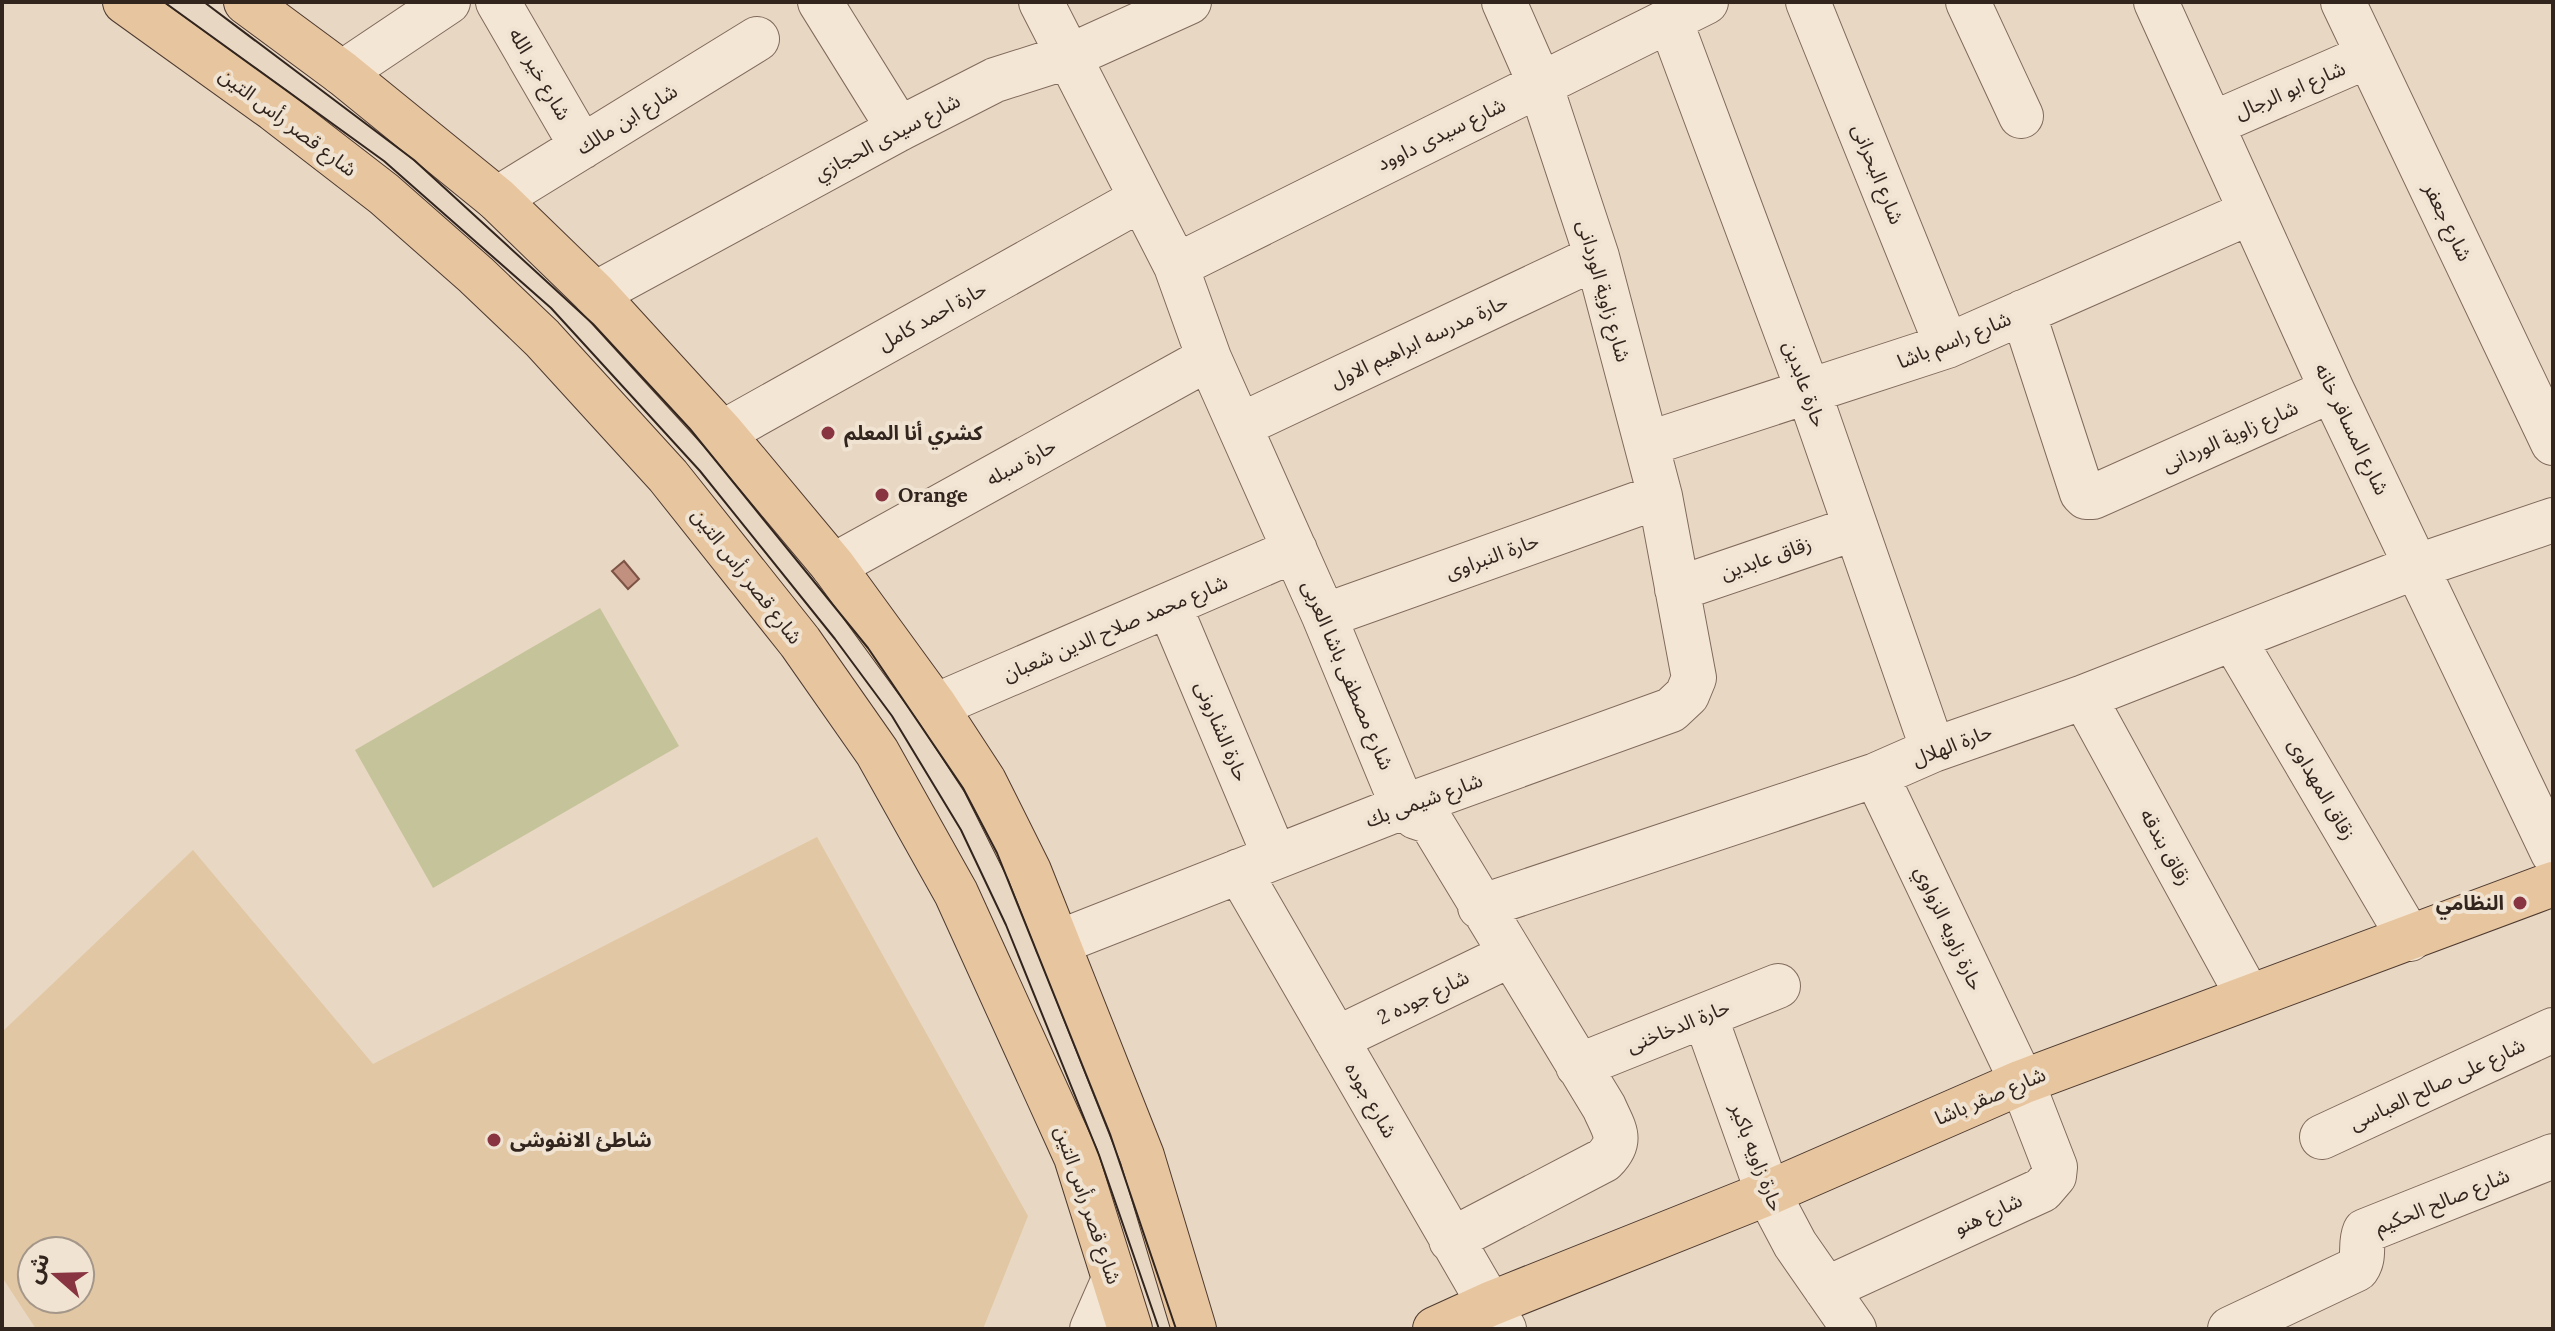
<svg xmlns="http://www.w3.org/2000/svg" width="2555" height="1331" viewBox="0 0 2555 1331" font-family="Lora,'Noto Sans Arabic',serif">
	<style>
		.green { fill: #c5c399 }
		.sand { fill: #e1c7a3; fill-rule: evenodd }
		.building { fill: #c2907e; stroke: #7c5345; stroke-width: 2 }
		.lines { fill: none; stroke-linecap: round; stroke-linejoin: round }
		.minor-casing { stroke: #806a5c; stroke-width: 46 }
		.major-casing { stroke: #4e3a30; stroke-width: 46 }
		.minor { stroke: #f4e6d5; stroke-width: 44 }
		.major { stroke: #e7c69f; stroke-width: 44 }
		.tram { stroke: #32251e; stroke-width: 2 }
		.poi-dot { fill: #883441; stroke: #f0e3d2; stroke-width: 3 }
		.labels { text-anchor: middle; stroke-width: 8; stroke-linejoin: round; paint-order: stroke }
		.street-label { font-size: 20px; fill: #32251e; stroke: #f0e3d2 }
		.poi-label { font-size: 20px; font-weight: bold; fill: #32251e; stroke: #f0e3d2; text-anchor: start }
	</style>
	<rect width="100%" height="100%" fill="#e8d7c3"/>
	<path class="green" d="M600,608L679,746L433,888L355,750Z"/>
	<path class="sand" d="M817,837L1028,1216L983,1329H36L2,1277V1032L193,850L373,1064ZM32,1251H80V1299H32Z"/>
	<path class="building" d="M624,561L639,579L628,589L612,571Z"/>
	<g class="lines">
		<defs>
			<path id="minor" d="M498,2L582,147
				M820,2L899,129
				M1041,2L1176,266L1209,358L1324,616L1403,807L1416,817L1431,822L1604,1107C1614,1130 1624,1140 1604,1160L1451,1240
				M1808,2L1947,346
				M1968,2L2021,116
				M2156,2L2332,390L2553,853
				M2343,2L2553,443
				M1670,20L1809,393L1933,750
				M342,73L448,2
				M2212,124L2368,56
				M497,199L757,39
				M1176,266L1706,2
				M595,294L899,129L995,80L1070,56L1189,2
				M2023,312L2082,493L2086,497H2093L2332,390
				M1241,425L1597,257
				M722,433L1141,199
				M1647,444L1947,346L2251,212
				M833,566L1209,358
				M1677,589L1856,528
				M1169,605L1275,857
				M1324,616L1660,496
				M2234,640L2410,939
				M2084,697L2248,996
				M935,706L1295,550
				M1239,871L1504,1329
				M1480,907L1876,775L1933,750L2084,697L2418,566L2553,520
				M1057,943L1403,807L1671,710L1687,695L1694,678L1660,496L1597,257L1540,84L1504,2
				M1705,1016L1768,1193L1795,1244L1854,1329
				M1336,1039L1510,955
				M1578,1066L1778,986
				M2322,1137L2553,1030
				M1826,1289L2042,1190L2054,1176L2055,1167L2022,1082L1876,775
				M1092,1329L1114,1279
				M2230,1329L2357,1269C2366,1256 2359,1245 2365,1231L2553,1156"/>
			<path id="major" d="M125,2L274,109L384,194L476,275L542,338L668,476L800,642L877,752L956,893L1076,1157L1130,1329
				M246,2L342,73L497,199L595,294L722,433L833,566L935,706L984,781L1029,871L1142,1156L1194,1329
				M1435,1329L1490,1304L1768,1193L2022,1082L2553,884"/>
		</defs>
		<use href="#minor" class="minor-casing"/>
		<use href="#major" class="major-casing"/>
		<use href="#minor" class="minor"/>
		<use href="#major" class="major"/>
		<path class="tram" d="M164,2L384,161L551,308L700,471L835,639L892,716L961,830L1006,925L1099,1155L1159,1329
			M204,2L414,160L593,324L690,429L868,648L963,788L997,853L1110,1134L1176,1329"/>
	</g>
	<g class="poi-dot">
		<circle cx="828" cy="433" r="8"/>
		<circle cx="882" cy="495" r="8"/>
		<circle cx="2520" cy="903" r="8"/>
		<circle cx="494" cy="1140" r="8"/>
	</g>
	<g class="labels">
		<g class="street-label">
			<text transform="translate(540 74) rotate(60)" y="7">شارع خير الله</text>
			<text transform="translate(2290 90) rotate(-23)" y="7">شارع ابو الرجال</text>
			<text transform="translate(627 119) rotate(-32)" y="7">شارع ابن مالك</text>
			<text transform="translate(288 122) rotate(37)" y="7">شارع قصر رأس التين</text>
			<text transform="translate(1441 134) rotate(-26)" y="7">شارع سيدى داوود</text>
			<text transform="translate(887 137) rotate(-28)" y="7">شارع سيدى الحجازي</text>
			<text transform="translate(1878 174) rotate(68)" y="7">شارع البحرانى</text>
			<text transform="translate(2448 222) rotate(64)" y="7">شارع جعفر</text>
			<text transform="translate(1604 291) rotate(74)" y="7">شارع زاوية الوردانى</text>
			<text transform="translate(932 316) rotate(-29)" y="7">حارة احمد كامل</text>
			<text transform="translate(1954 340) rotate(-22)" y="7">شارع راسم باشا</text>
			<text transform="translate(1419 341) rotate(-25)" y="7">حارة مدرسه ابراهيم الاول</text>
			<text transform="translate(1805 384) rotate(70)" y="7">حارة عابدين</text>
			<text transform="translate(2352 429) rotate(64)" y="7">شارع المسافر خانه</text>
			<text transform="translate(2230 436) rotate(-24)" y="7">شارع زاوية الوردانى</text>
			<text transform="translate(1021 462) rotate(-29)" y="7">حارة سبله</text>
			<text transform="translate(1492 556) rotate(-20)" y="7">حارة النبراوى</text>
			<text transform="translate(1766 558) rotate(-19)" y="7">زقاق عابدين</text>
			<text transform="translate(747 576) rotate(52)" y="7">شارع قصر رأس التين</text>
			<text transform="translate(1115 628) rotate(-23)" y="7">شارع محمد صلاح الدين شعبان</text>
			<text transform="translate(1348 675) rotate(67)" y="7">شارع مصطفى باشا العربى</text>
			<text transform="translate(1222 731) rotate(67)" y="7">حارة الشارونى</text>
			<text transform="translate(1952 745) rotate(-21)" y="7">حارة الهلال</text>
			<text transform="translate(2322 789) rotate(60)" y="7">زقاق المهداوى</text>
			<text transform="translate(1424 800) rotate(-20)" y="7">شارع شيمى بك</text>
			<text transform="translate(2166 847) rotate(61)" y="7">زقاق بندقه</text>
			<text transform="translate(1949 928) rotate(65)" y="7">حارة زاويه الزواوي</text>
			<text transform="translate(1423 997) rotate(-26)" y="7">شارع جوده 2</text>
			<text transform="translate(1678 1026) rotate(-22)" y="7">حارة الدخاخنى</text>
			<text transform="translate(2437 1084) rotate(-25)" y="7">شارع على صالح العباسى</text>
			<text transform="translate(1990 1096) rotate(-23)" y="7">شارع صقر باشا</text>
			<text transform="translate(1371 1100) rotate(60)" y="7">شارع جوده</text>
			<text transform="translate(1757 1157) rotate(69)" y="7">حارة زاويه باكير</text>
			<text transform="translate(2442 1201) rotate(-22)" y="7">شارع صالح الحكيم</text>
			<text transform="translate(1088 1205) rotate(71)" y="7">شارع قصر رأس التين</text>
			<text transform="translate(1988 1214) rotate(-25)" y="7">شارع هنو</text>
		</g>
		<g class="poi-label">
			<text x="844" y="440">كشري أنا المعلم</text>
			<text x="898" y="502">Orange</text>
			<text x="2504" y="910" text-anchor="end">النظامي</text>
			<text x="510" y="1147">شاطئ الانفوشى</text>
		</g>
	</g>
	<rect width="2555" height="1331" fill="none" stroke="#32251e" stroke-width="8"/>
	<g transform="translate(56 1275) rotate(290)"><circle r="38" fill="#f0e3d2" stroke="#a4978a" stroke-width="2"/>
	<path d="M0-6L14 30L0 20L-14 30Z" fill="#883441"/>
	<text y="-12" font-size="22" font-weight="bold" text-anchor="middle" fill="#32251e">ش</text>
	</g>
</svg>
